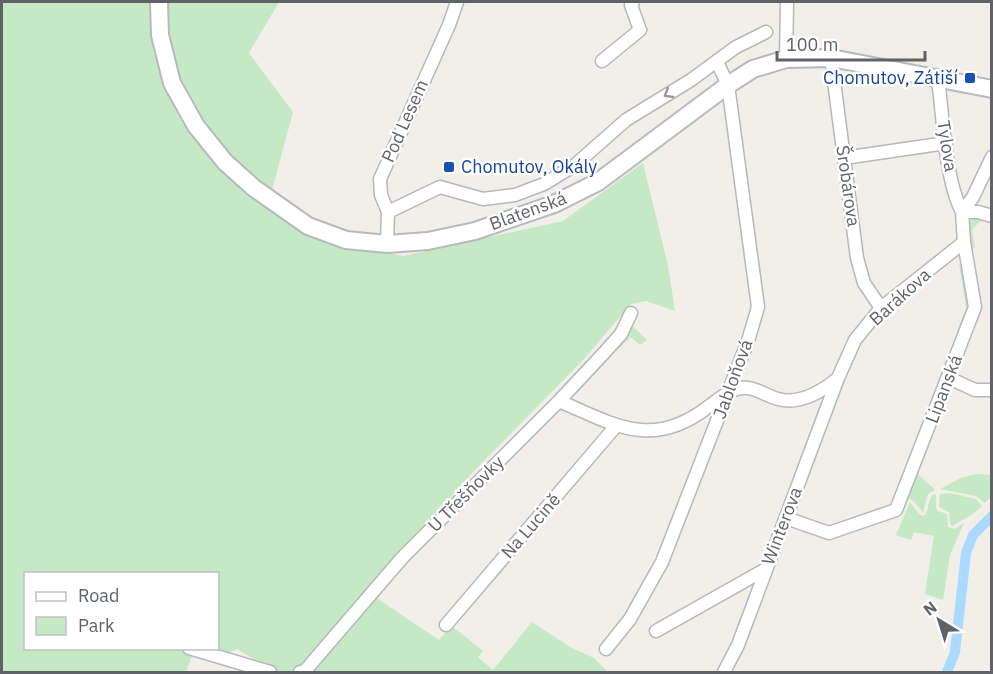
<svg xmlns="http://www.w3.org/2000/svg" width="993" height="674" viewBox="0 0 993 674" font-family="'IBM Plex Sans',sans-serif">
	<style>
		.green { fill: #c5e8c5 }
		.lines { fill: none; stroke-linecap: round; stroke-linejoin: round }
		.canal { stroke: #aadaff; stroke-width: 10 }
		.street-casing { stroke: #b5b8bc; stroke-width: 15 }
		.secondary-casing { stroke: #b6babf; stroke-width: 20 }
		.street { stroke: #fff; stroke-width: 12 }
		.secondary { stroke: #fff; stroke-width: 16 }
		.oneway { stroke: #979a9d }
		.transit-dot { fill: #1a4fb4; stroke: #fff; stroke-width: 2 }
		.labels { text-anchor: middle; stroke-width: 5; stroke-linejoin: round; paint-order: stroke }
		.transit-label { font-size: 18px; fill: #164399; stroke: #fff; text-anchor: end }
		.street-label { font-size: 18px; fill: #5f6368; stroke: #fff }
	</style>
	<rect width="100%" height="100%" fill="#f1efe8"/>
	<path class="green" d="M2,2H154L167,85L274,209L309,237L403,256L563,221L643,163L668,266L675,311L646,301L631,304L584,359L476,469L366,591L439,640L450,627H453L483,651L478,657L493,670L532,622L570,647L594,658L608,672H262L264,665L237,649L221,656L201,649L218,648V574H26V648H190L192,656L186,672H2Z
		M164,2H279L249,53L293,112L271,194L229,159L201,123L177,81L165,34Z
		M973,217L983,218L972,230L975,248L971,249L968,226Z
		M959,264L963,267L969,309H967V318L964,319L960,328L962,333L957,331L966,308Z
		M631,325L647,340L640,345L631,337L604,362L611,347Z
		M930,433L933,434L918,474L935,490L928,494L923,513L914,501L906,497Z
		M976,474L991,475V497L985,503L976,496L940,489L961,478Z
		M950,493L976,499L982,506L973,514L952,526L950,524L949,512L939,507L940,494Z
		M934,494L936,495V508L938,511L947,514L948,527L955,529L964,523L950,555L943,600L925,594L934,536L914,532L911,540L896,535L910,502L919,514L924,516C930,510 927,498 934,494Z"/>
	<g class="lines">
		<path class="canal" d="M947,672L955,652L966,553L973,535L992,516"/>
		<defs>
			<path id="street" d="M831,58L857,258L864,283L881,308
				M786,59L787,2
				M602,61L640,30L631,5L633,2
				M938,79C943,116 945,179 962,212
				M844,158L946,143
				M388,212L440,187L483,199L515,195L544,184L575,165L626,120L691,80L736,47L766,32
				M962,212H978L992,216
				M387,244L388,212L381,195L380,179L449,25L457,2
				M949,378L975,390H992
				M559,401C615,425 652,450 708,407C719,399 733,386 748,388C758,389 769,397 778,399C800,405 821,392 837,379
				M786,518L829,533L896,510L975,307L964,242L962,212L973,197L992,157
				M446,625L616,426
				M656,631L766,569
				M189,648L270,672
				M606,649L630,619L662,562L748,341L758,307L728,85L717,62
				M300,672H304L402,558L559,401L603,354L621,334L631,313
				M724,672L738,645L838,378L855,340L881,308L964,242"/>
			<path id="secondary" d="M159,2L160,35L172,83L196,126L225,162L254,188L308,226L346,240L387,244L428,241L475,231L554,204L598,182L728,85L753,69L786,59L831,58L992,89"/>
		</defs>
		<use href="#street" class="street-casing"/>
		<use href="#secondary" class="secondary-casing"/>
		<use href="#street" class="street"/>
		<use href="#secondary" class="secondary"/>
	</g>
	<defs><path id="oneway-chevron" d="M-2-3.5L2.5 0L-2 3.5" fill="none" stroke-width="1.6" stroke-linecap="round" stroke-linejoin="round" transform="scale(1.5)"/></defs>
	<use class="oneway" href="#oneway-chevron" transform="translate(668 94) rotate(149)"/>
	<g class="transit-dot">
		<rect x="964" y="72" width="12" height="12" rx="3"/>
		<rect x="443" y="161" width="12" height="12" rx="3"/>
	</g>
	<g class="labels">
		<g class="transit-label">
			<text x="958" y="84">Chomutov, Zátiší</text>
			<text x="461" y="173" text-anchor="start">Chomutov, Okály</text>
		</g>
		<g class="street-label">
			<text transform="translate(405 121) rotate(-66)" y="6">Pod Lesem</text>
			<text transform="translate(947 146) rotate(81)" y="6">Tylova</text>
			<text transform="translate(848 186) rotate(82)" y="6">Šrobárova</text>
			<text transform="translate(528 211) rotate(-20)" y="6">Blatenská</text>
			<text transform="translate(900 297) rotate(-42)" y="6">Barákova</text>
			<text transform="translate(733 379) rotate(-70)" y="6">Jabloňová</text>
			<text transform="translate(944 389) rotate(-69)" y="6">Lipanská</text>
			<text transform="translate(466 494) rotate(-45)" y="6">U Třešňovky</text>
			<text transform="translate(531 526) rotate(-49)" y="6">Na Lucině</text>
			<text transform="translate(782 526) rotate(-69)" y="6">Winterova</text>
		</g>
	</g>
	<rect width="993" height="674" fill="none" stroke="#5f6368" stroke-width="6"/>
	<rect x="24" y="572" width="195" height="78" fill="#ffffff" stroke="#bfc1c3" stroke-width="1.5"/>
	<rect x="36" y="592" width="30" height="9" fill="#ffffff" stroke="#bfc1c3" stroke-width="1.5"/>
	<text x="78" y="602" font-size="18" fill="#5f6368">Road</text>
	<rect x="36" y="617" width="30" height="18" fill="#c5e8c5" stroke="#bfc1c3" stroke-width="1.5"/>
	<text x="78" y="632" font-size="18" fill="#5f6368">Park</text>
	<g transform="translate(939 620) rotate(322)" stroke="#ffffff" stroke-width="4.5" paint-order="stroke">
	<path d="M0-4.5L10 22L0 15L-10 22Z" fill="#5f6368"/>
	<text y="-9" font-size="16" font-weight="bold" text-anchor="middle" fill="#5f6368">N</text>
	</g>
	<path d="M777 51v9h148v-9" fill="none" stroke="#5f6368" stroke-width="3"/>
	<text x="786" y="51" font-size="18" fill="#5f6368" stroke="#ffffff" stroke-width="4.5" paint-order="stroke">100 m</text>
</svg>
